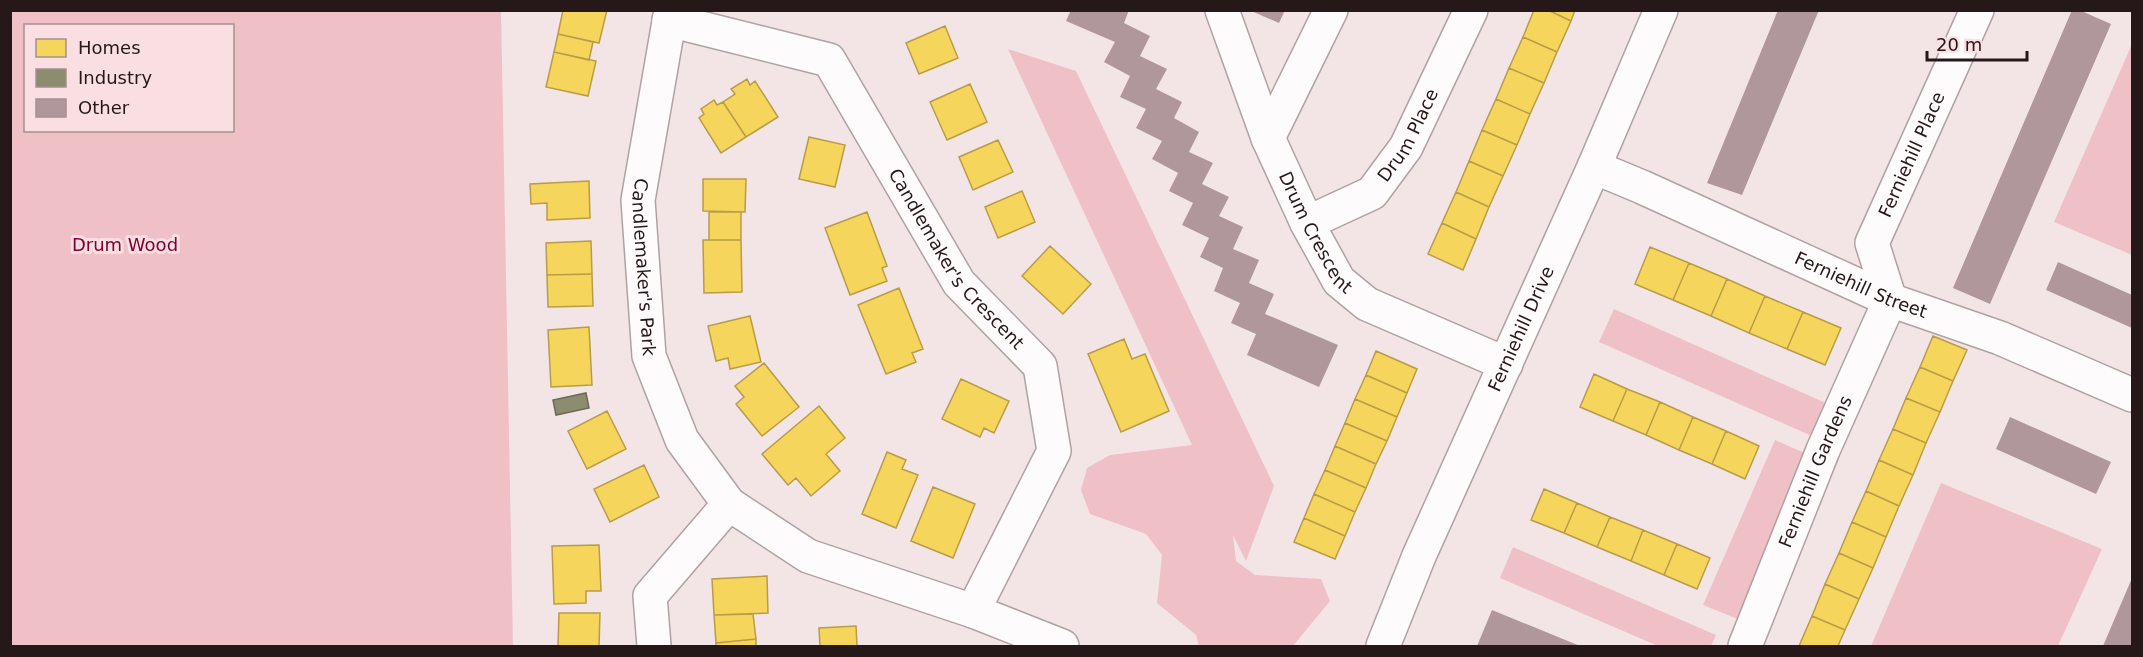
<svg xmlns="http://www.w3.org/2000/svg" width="2143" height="657" viewBox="0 0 2143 657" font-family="'DejaVu Sans',sans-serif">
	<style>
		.green { fill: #f0c0c7; fill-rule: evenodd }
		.homes { fill: #f6d55c; stroke: #b89c48; stroke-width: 1.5 }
		.industry { fill: #8c8c6e; stroke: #6d6954; stroke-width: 1.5 }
		.building { fill: #af979c }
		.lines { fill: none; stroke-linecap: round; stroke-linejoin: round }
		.minor-casing { stroke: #afa2a3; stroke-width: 36 }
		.major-casing { stroke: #afa2a3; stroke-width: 36 }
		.minor { stroke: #fdfbfb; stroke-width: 33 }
		.major { stroke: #fdfbfb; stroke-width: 33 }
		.labels { text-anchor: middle; stroke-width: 6; stroke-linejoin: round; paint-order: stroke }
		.street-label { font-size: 18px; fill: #261719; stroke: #f9dfe2 }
		.park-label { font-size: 18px; fill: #820133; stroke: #f9dfe2 }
	</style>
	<rect width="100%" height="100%" fill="#f3e5e6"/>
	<path class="green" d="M10,11H501L513,646H11ZM26,26H232V130H26Z
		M2132,44V255L2054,222Z
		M1008,49L1076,71L1274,486L1246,561L1233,535L1236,561L1255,575L1321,579L1330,601L1293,646H1199L1196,635L1157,603L1162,555L1146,534L1090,514L1081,490L1087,468L1110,455L1192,445Z
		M1614,309L1828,404L1814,437L1599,342Z
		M1775,440L1811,456L1740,620L1703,605Z
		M1941,483L2102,549L2058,646H1871Z
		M1513,547L1716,635L1711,646H1658L1500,578Z"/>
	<path class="homes" d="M563,10H607L599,43L558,34Z
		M1534,10H1548L1571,21L1557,52L1523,37Z
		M1548,10H1575L1571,21Z
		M945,26L958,58L919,74L906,43Z
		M558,34L593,42L589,60L554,52Z
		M1523,37L1557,52L1544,83L1509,68Z
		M554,52L596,61L588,96L546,87Z
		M1509,68L1544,83L1530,114L1496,99Z
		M747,79L750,85L755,81L778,117L746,137L723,102L735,94L731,89Z
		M970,84L987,122L947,140L930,102Z
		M1496,99L1530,114L1517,145L1482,130Z
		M714,100L717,105L723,102L746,137L721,153L699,118L704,114L701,109Z
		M1482,130L1517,145L1503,176L1469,161Z
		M809,137L845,145L835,187L799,179Z
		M998,140L1013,172L973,190L959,157Z
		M1469,161L1503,176L1489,207L1456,192Z
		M703,179H746L745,212L703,211Z
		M589,181L590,218L547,220V203L531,204L530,184Z
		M1022,191L1035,222L998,238L985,207Z
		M1456,192L1489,207L1476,239L1442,223Z
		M709,212H741V240H709Z
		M867,212L887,266L882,268L887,281L850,295L825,228Z
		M1442,223L1476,239L1463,270L1428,254Z
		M703,240H741L742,292L704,293Z
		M591,241L592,274L547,275L546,243Z
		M1050,246L1091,284L1063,314L1022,276Z
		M1650,247L1689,263L1673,300L1635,284Z
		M1689,263L1727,279L1711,316L1673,300Z
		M592,274L593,306L548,307L547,275Z
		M1727,279L1765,296L1749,333L1711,316Z
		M899,288L923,349L912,353L916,362L886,374L858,305Z
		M1765,296L1803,312L1787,349L1749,333Z
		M1803,312L1841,328L1825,365L1787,349Z
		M750,316L761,362L730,369L728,358L716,361L708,326Z
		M589,327L592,385L551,387L548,330Z
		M1933,336L1967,350L1953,381L1920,367Z
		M1124,339L1132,359L1145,354L1169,411L1121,432L1088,354Z
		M1376,351L1417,369L1407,393L1366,375Z
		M764,363L799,407L762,436L736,404L744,397L735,386Z
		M1920,367L1953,381L1940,412L1906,398Z
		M1594,374L1627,389L1613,421L1580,407Z
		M1366,375L1407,393L1397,417L1355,399Z
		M961,379L1009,401L994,433L984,428L980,437L942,419Z
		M1627,389L1660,402L1646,435L1613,421Z
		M1906,398L1940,412L1926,443L1893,429Z
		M1355,399L1397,417L1387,441L1345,423Z
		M1660,402L1693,417L1679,450L1646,435Z
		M819,406L845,438L826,454L840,471L811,496L796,478L788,485L762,454Z
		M607,411L626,449L587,469L568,431Z
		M1693,417L1726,431L1712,464L1679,450Z
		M1345,423L1387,441L1376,464L1335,446Z
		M1893,429L1926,443L1913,475L1879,460Z
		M1726,431L1759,446L1745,479L1712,464Z
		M1335,446L1376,464L1366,488L1325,470Z
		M887,452L906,460L902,469L918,475L896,528L862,514Z
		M1879,460L1913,475L1899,506L1866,491Z
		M644,465L659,497L610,522L594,489Z
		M1325,470L1366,488L1355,512L1314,494Z
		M933,487L975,504L953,558L911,541Z
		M1544,489L1577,503L1564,533L1531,520Z
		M1866,491L1899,506L1886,537L1852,522Z
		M1314,494L1355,512L1345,536L1304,518Z
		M1577,503L1610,517L1597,547L1564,533Z
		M1610,517L1643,530L1631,561L1597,547Z
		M1304,518L1345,536L1335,559L1294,542Z
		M1852,522L1886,537L1873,568L1839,553Z
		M1643,530L1677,544L1664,575L1631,561Z
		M1677,544L1710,558L1697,589L1664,575Z
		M599,545L601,591H586V603L554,604L552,546Z
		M1839,553L1873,568L1859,599L1825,584Z
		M767,576L768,613L714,615L712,579Z
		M1825,584L1859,599L1845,630L1812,616Z
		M559,613H600L599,646H558Z
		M753,614L756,639L716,643L714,615Z
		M1812,616L1845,630L1838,646H1799Z
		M856,626L857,646H820L819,628Z
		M756,639V646H716V643Z"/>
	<path class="industry" d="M586,393L589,408L556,415L553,400Z"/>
	<path class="building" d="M1071,10H1129L1124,23L1150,36L1140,56L1167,69L1156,89L1182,102L1174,118L1199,132L1189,152L1213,163L1202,184L1229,197L1219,216L1243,227L1233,249L1259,260L1249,283L1274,294L1265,314L1338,345L1319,387L1247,355L1256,334L1231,323L1240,303L1214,291L1223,268L1200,257L1209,238L1182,225L1193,203L1169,191L1178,173L1152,159L1162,141L1136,128L1146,109L1120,97L1130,76L1104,62L1115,42L1066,21Z
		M1249,10H1285L1279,23Z
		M1778,10H1819L1742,195L1707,183Z
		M2072,10H2079L2111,24L1990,304L1953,288Z
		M2058,262L2132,295V328L2046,290Z
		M2010,417L2111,462L2096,494L1996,449Z
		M2132,578V646H2103Z
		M1492,610L1580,646H1477Z"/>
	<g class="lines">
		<defs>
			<g id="minor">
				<path id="s1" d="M671,10L638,200L649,356L682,440L729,504L808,556L973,611L1062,646"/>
				<path id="s2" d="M1222,10L1268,138L1307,223L1339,281L1367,304L1506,364"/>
				<path id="s3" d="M669,20L829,60L959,283L1040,366L1054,451L973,611"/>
				<path d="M1268,138L1331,10"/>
				<path id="s4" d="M1594,167L1642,187L1890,300L2000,338L2132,395"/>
				<path id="s5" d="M1307,223L1372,193L1406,147L1471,10"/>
				<path d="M654,646L650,596L729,504"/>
				<path id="s6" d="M1745,646L1823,450L1890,300L1872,243L1977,10"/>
			</g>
			<g id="major">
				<path id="s7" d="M1383,646L1419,556L1594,167L1661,10"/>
			</g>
		</defs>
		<use href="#minor" class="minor-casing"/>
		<use href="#major" class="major-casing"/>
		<use href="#minor" class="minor"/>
		<use href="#major" class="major"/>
	</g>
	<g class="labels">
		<g class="street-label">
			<text dy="6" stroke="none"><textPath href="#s5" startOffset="140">Drum Place</textPath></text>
			<text dy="6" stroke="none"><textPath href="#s6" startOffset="532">Ferniehill Place</textPath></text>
			<text dy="6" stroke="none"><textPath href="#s2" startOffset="242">Drum Crescent</textPath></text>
			<text dy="6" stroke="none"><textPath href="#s3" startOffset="402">Candlemaker's Crescent</textPath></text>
			<text dy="6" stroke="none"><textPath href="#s1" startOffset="260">Candlemaker's Park</textPath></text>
			<text dy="6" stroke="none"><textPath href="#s4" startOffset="292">Ferniehill Street</textPath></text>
			<text dy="6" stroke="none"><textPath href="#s7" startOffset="346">Ferniehill Drive</textPath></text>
			<text dy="6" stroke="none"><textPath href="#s6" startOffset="188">Ferniehill Gardens</textPath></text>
		</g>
		<g class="park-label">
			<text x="125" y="251">Drum Wood</text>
		</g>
	</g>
	<rect width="2143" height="657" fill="none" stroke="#261719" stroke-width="24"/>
	<rect x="24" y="24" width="210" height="108" fill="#f9dfe2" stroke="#a58f92" stroke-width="1.5"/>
	<rect x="36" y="39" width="30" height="18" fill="#f6d55c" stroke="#a58f92" stroke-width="1.5"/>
	<text x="78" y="54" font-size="18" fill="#261719">Homes</text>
	<rect x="36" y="69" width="30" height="18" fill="#8c8c6e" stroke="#a58f92" stroke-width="1.5"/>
	<text x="78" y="84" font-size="18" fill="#261719">Industry</text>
	<rect x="36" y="99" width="30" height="18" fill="#af979c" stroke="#a58f92" stroke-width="1.5"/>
	<text x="78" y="114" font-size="18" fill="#261719">Other</text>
	<path d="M1927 51v9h100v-9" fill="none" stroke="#261719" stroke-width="3"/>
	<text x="1936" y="51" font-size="18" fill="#261719" stroke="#f9dfe2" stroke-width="4.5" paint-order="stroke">20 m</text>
</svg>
